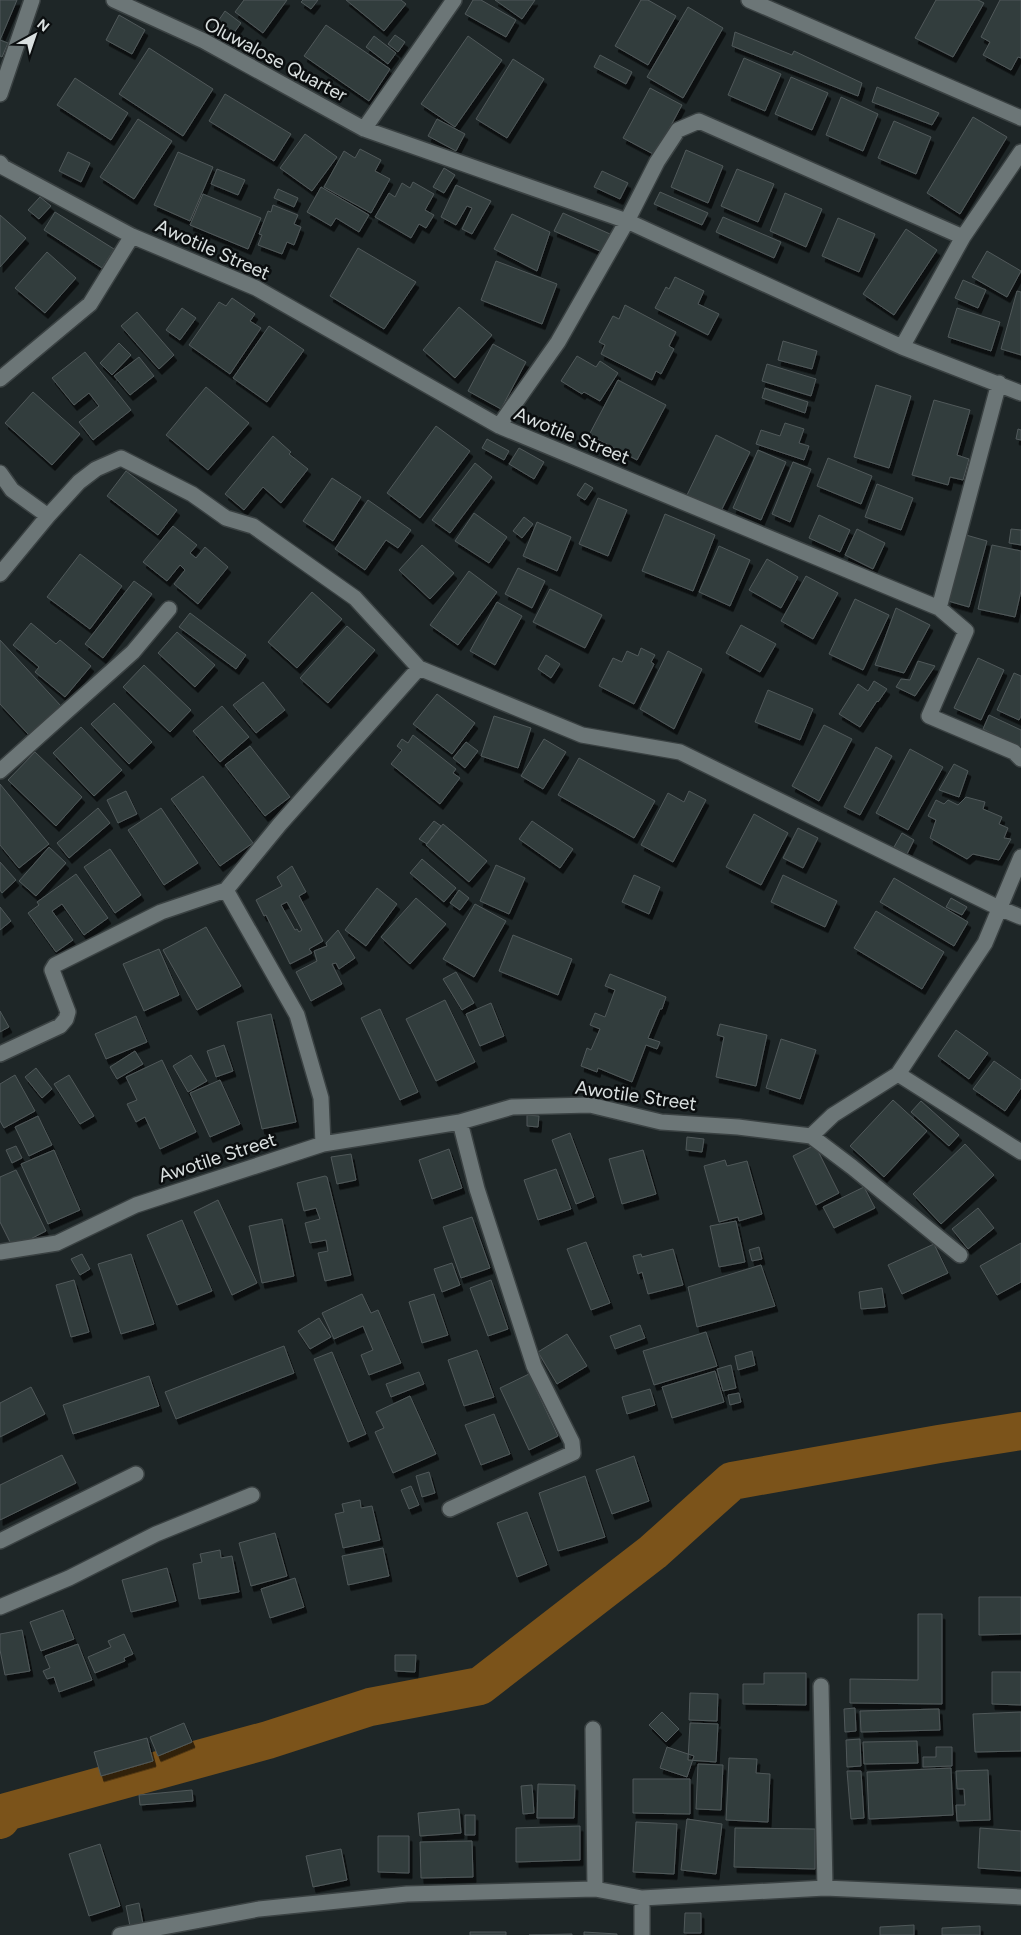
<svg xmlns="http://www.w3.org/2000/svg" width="1021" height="1935" viewBox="0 0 1021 1935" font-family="Figtree,sans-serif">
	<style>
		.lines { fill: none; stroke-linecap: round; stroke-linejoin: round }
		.river { stroke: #7b531a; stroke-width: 38 }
		.building { fill: #333c3d; stroke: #50595a; fill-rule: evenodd; filter: url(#shadow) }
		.street-casing { stroke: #3a4142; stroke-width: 18 }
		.street { stroke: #6c7677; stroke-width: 15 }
		.labels { text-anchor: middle; stroke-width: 5; stroke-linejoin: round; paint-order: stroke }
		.street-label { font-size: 19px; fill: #dae0e0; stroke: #0b0e0f }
	</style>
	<defs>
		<filter id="shadow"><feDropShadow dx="3" dy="5.5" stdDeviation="0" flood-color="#0009"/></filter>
	</defs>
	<rect width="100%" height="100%" fill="#1e2627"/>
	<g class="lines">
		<path class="river" d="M0,1820L6,1812L268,1740L370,1707L480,1686L653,1552L732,1481L939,1444L1021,1431"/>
	</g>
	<path class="building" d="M0,0H17L0,40L8,43L2,57L0,56Z
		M244,0H287L263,33L235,12Z
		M303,0H318L311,9L301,2Z
		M346,0H401L406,4L384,31Z
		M473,0H481L516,20L506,37L465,14Z
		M495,0H535L522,19Z
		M641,0H648L676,16L648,65L615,46Z
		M936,0H978L984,3L953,57L915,38Z
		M1000,0H1021V58L1018,57L1011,70L983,55L990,42L981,37Z
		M688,7L723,28L683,98L647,77Z
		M225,11L241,23L228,41L212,30Z
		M119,15L145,30L132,54L106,40Z
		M326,25L390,69L369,101L304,56Z
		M735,32L792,55L794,51L862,83L858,96L732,46Z
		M395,35L405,42L398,52L388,44Z
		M374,36L396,53L388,64L366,47Z
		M468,36L502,60L455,127L421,104Z
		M149,48L213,89L183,136L119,94Z
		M600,55L632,72L626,84L594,67Z
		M744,58L781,74L765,111L728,95Z
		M513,59L544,79L507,138L476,119Z
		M791,77L828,93L812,130L775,114Z
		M75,78L128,113L111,140L57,105Z
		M877,87L939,113L932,125L872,102Z
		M650,88L682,105L655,155L623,138Z
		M225,94L291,134L274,161L209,121Z
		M841,97L878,114L863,151L826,135Z
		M973,117L1007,137L960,214L927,193Z
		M138,119L172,141L134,199L100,177Z
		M437,119L465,134L456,151L428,136Z
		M894,121L931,137L916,174L878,158Z
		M305,134L337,157L312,191L280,168Z
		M360,149L381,160L375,171L390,179L371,213L324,187L344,151L355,158Z
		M686,150L723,166L708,203L671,187Z
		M68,152L90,163L81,182L59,171Z
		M178,152L213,167L190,221L154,205Z
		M444,168L455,175L444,193L433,187Z
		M217,169L245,180L238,195L211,184Z
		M737,169L774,184L758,222L721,206Z
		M602,171L628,183L620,199L594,187Z
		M413,182L434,194L425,210L434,215L426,228L419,224L411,238L375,217L389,193L395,197L402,183L410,188Z
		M456,185L491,201L472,234L462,229L472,208L467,206L456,225L441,217Z
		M321,187L369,215L359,232L336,218L331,226L307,212Z
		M278,189L298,198L294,207L274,198Z
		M660,192L708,213L702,225L654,204Z
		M785,193L822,209L806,247L770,231Z
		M203,194L261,218L248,249L190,225Z
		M40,197L51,206L39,219L28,210Z
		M273,205L298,215L294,224L301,227L294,245L287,242L282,254L258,245L262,235L259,234L268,211L271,212Z
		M55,212L114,249L102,268L44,230Z
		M563,213L610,234L602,252L554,231Z
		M512,214L550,232L537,271L494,249Z
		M0,215L26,238L0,267Z
		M723,217L781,242L774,258L716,232Z
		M838,218L875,234L859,272L822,256Z
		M906,229L937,250L894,315L863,294Z
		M358,248L416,282L384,329L330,296Z
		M987,251L1021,271L1007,297L972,277Z
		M47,252L76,278L45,313L15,288Z
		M496,261L557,284L542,324L481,300Z
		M675,277L704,291L698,304L719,314L708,335L655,308L666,287L669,289Z
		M963,280L986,290L978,308L955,298Z
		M1017,291L1021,292V355L1001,349Z
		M232,298L255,314L250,321L261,328L230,374L189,345L219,302L226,306Z
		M625,305L676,332L669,346L674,349L661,374L656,371L652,380L601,354L605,345L599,342L613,316L619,319Z
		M459,307L492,335L455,378L423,350Z
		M182,308L196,318L180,340L166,330Z
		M957,308L1000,322L991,351L948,337Z
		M137,312L174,355L159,369L121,326Z
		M269,326L304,350L267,402L233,378Z
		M783,341L817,351L812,369L778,360Z
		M119,343L131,355L112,375L100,363Z
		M493,344L526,362L501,409L468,391Z
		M85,352L131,410L93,440L79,422L99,406L89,393L74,405L52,378Z
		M577,356L596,367L600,361L618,373L600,401L584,392L582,394L561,381Z
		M139,357L154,376L130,395L114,376Z
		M767,364L816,379L811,396L762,381Z
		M618,380L666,405L637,460L589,435Z
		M876,385L911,396L889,468L854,457Z
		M206,387L249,423L208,470L166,435Z
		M765,388L808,402L805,413L762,398Z
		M33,392L80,434L52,465L5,423Z
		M934,400L970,410L957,455L969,459L963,480L950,477L948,485L912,475Z
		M785,423L804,429L799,443L809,446L804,460L756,444L761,430L780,436Z
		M436,426L470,451L420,518L387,493Z
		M1018,429L1021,430V440L1016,439Z
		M716,435L750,452L721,511L687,495Z
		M273,436L291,452L289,454L308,469L281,503L263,487L244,510L225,494Z
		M487,439L509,451L504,460L482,448Z
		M519,448L544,462L534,479L509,464Z
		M758,450L786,462L761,520L733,508Z
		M828,458L872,476L861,504L817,486Z
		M793,462L811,469L790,522L772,514Z
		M475,463L492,477L450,533L432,520Z
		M126,471L177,510L158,535L107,496Z
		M332,478L361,497L333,541L303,521Z
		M585,483L593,488L585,500L577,495Z
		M877,484L913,498L901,530L865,517Z
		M598,498L627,510L608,556L579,544Z
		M368,500L411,530L398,548L386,540L365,570L335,549Z
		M474,513L507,537L489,563L455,541Z
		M665,514L715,535L693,591L642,571Z
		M819,515L850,530L840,552L809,538Z
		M524,517L533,524L522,538L513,531Z
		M537,522L571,537L557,571L523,556Z
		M173,526L197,545L190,553L196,558L205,547L228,567L198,604L174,584L185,570L180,565L167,581L143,562Z
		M857,529L885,543L873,569L845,555Z
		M1011,529L1021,530V545L1009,543Z
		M966,535L987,541L969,607L948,601Z
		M422,545L454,573L430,599L399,570Z
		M992,545L1021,551V591L1015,617L978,609Z
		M719,546L750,560L730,606L699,592Z
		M80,554L122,586L90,629L47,597Z
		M767,559L798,577L781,608L749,590Z
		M518,568L545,581L532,608L505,594Z
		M469,571L497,592L458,645L430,625Z
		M806,576L838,593L813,639L781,621Z
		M134,581L152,594L103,658L85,644Z
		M550,589L602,615L585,648L533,622Z
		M312,592L342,619L297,668L268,642Z
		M855,599L889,615L863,670L829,654Z
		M497,602L522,616L495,665L470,651Z
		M896,608L930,625L904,673L875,665Z
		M190,613L246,655L236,669L179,627Z
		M31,623L56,644L60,640L91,666L65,697L35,672L39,667L13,645Z
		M741,625L776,644L760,672L726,653Z
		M347,626L375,650L328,703L300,678Z
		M177,632L215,665L195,687L158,653Z
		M0,640L61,706L29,735L0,704Z
		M641,648L655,655L651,662L654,664L634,704L599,686L613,658L622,662L627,651L638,656Z
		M668,651L702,669L674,729L640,709Z
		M546,655L560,664L551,678L538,669Z
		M978,658L1004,670L981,720L954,708Z
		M918,661L935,666L915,696L896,687L901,679L910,680Z
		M144,665L191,710L170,732L123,687Z
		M1014,673L1021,676V716L1019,720L997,710Z
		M874,681L887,689L878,702L877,701L860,727L839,714L858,684L868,691Z
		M263,682L285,710L256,733L233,705Z
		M768,690L813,709L800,740L755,722Z
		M437,694L475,723L452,754L413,724Z
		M114,703L152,742L129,764L91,724Z
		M222,706L249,737L220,762L193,731Z
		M989,715L1021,730V748L983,729Z
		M494,716L531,728L518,768L481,756Z
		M824,725L852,739L819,801L792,786Z
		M81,727L122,770L94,796L53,753Z
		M413,735L456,769L453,773L460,778L440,804L391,764L402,750L397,746L402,739L408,743Z
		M544,739L566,752L543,789L521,776Z
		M466,742L478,751L465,768L453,758Z
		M250,746L290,797L265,816L225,765Z
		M876,747L892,756L860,815L844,807Z
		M910,749L943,767L908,830L876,813Z
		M35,752L82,797L56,826L8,780Z
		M579,758L655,801L634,838L558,795Z
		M954,764L968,771L959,797L939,790Z
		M203,776L253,843L220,866L171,799Z
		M0,784L49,844L19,868L0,845Z
		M126,791L137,814L118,823L107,800Z
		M689,791L706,800L673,862L641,845L668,793L684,802Z
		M966,797L985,802L983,809L1002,817L999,824L1008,828L1004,838L1011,839L999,860L973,854L967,859L930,838L936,820L928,816L936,800L944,804L948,800L958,805Z
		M98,808L110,823L69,858L57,843Z
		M161,808L198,863L164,885L128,830Z
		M754,814L788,833L761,885L726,867Z
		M434,821L441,826L427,844L419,839Z
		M532,821L573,849L560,868L519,839Z
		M443,824L487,861L469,882L426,845Z
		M798,828L818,838L803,868L783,858Z
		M902,833L914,840L907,854L894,847Z
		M49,847L66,863L36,896L19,881Z
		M110,849L141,895L115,913L84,867Z
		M422,859L456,888L444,902L410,873Z
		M0,862L16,880L2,893L0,890Z
		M496,865L525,878L509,914L480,901Z
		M292,866L306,892L299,896L323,941L309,949L312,953L290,964L266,915L264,916L256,900L282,886L277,877ZM287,902L302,930L299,932L297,929L295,930L281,905Z
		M76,874L108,918L84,935L62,904L52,911L73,940L56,952L28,913L39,905L37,902Z
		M634,875L660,887L649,914L622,902Z
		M783,875L837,901L825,927L771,902Z
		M894,878L968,922L954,946L880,902Z
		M377,888L397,904L366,946L345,930Z
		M459,890L469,898L460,910L450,903Z
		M416,898L446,924L410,964L381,937Z
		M951,898L967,907L962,915L946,907Z
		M475,904L506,921L474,977L443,959Z
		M0,907L11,921L0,930Z
		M876,911L944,952L922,989L854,948Z
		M206,927L241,986L197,1010L163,950Z
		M338,930L355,958L339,969L336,963L332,964L342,984L311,1001L296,972L317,961L314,951L327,946L326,943Z
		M513,935L572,959L558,995L499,971Z
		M159,949L179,995L144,1011L123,964Z
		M456,972L474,1003L462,1010L443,979Z
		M610,974L666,997L662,1009H660L648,1038L660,1042L657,1049L646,1045L632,1082L598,1068L597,1072L581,1066L587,1048L591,1050L600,1029L590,1025L595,1013L605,1017L615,990L605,986Z
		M445,1000L475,1062L436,1081L406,1019Z
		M491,1003L504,1036L480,1046L466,1014Z
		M380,1009L418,1092L400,1100L361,1018Z
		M0,1011L9,1027L0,1032Z
		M271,1014L296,1122L262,1129L237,1022Z
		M136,1016L147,1042L106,1059L95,1034Z
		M720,1024L767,1035L756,1086L716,1077L724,1037L717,1035Z
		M956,1030L988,1053L969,1079L938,1056Z
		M781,1039L816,1050L800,1099L766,1088Z
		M224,1045L233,1071L216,1077L207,1051Z
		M135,1051L143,1064L117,1079L110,1067Z
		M191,1055L207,1081L188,1092L173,1066Z
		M162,1060L196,1132L160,1149L145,1117L136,1122L127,1104L137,1100L126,1077Z
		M994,1061L1021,1080V1088L1005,1111L973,1089Z
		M36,1068L52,1089L42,1098L25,1077Z
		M15,1075L35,1111L4,1128L0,1121V1084Z
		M69,1075L94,1116L80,1124L54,1084Z
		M220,1080L240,1124L210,1137L190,1093Z
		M893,1100L927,1131L884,1177L850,1146Z
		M921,1101L959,1135L949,1146L911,1112Z
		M527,1115L539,1116L538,1127L527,1126Z
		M38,1116L52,1145L29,1156L15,1127Z
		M570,1133L594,1197L576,1204L552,1140Z
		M687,1137L704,1139L702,1152L686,1150Z
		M965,1144L994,1175L941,1224L913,1194Z
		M815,1145L839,1193L816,1205L793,1156Z
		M16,1146L22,1158L12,1163L6,1150Z
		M449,1149L462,1188L432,1199L419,1160Z
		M54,1150L80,1210L48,1224L21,1164Z
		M643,1150L656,1194L622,1204L609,1159Z
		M351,1154L356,1180L337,1184L331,1157Z
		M725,1160L727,1166L747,1161L762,1214L739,1221L738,1217L719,1222L704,1166Z
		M556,1169L571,1209L538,1220L524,1180Z
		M16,1170L46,1231L13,1248L0,1222V1177Z
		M325,1176L327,1177L351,1275L325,1281L318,1253L328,1251L326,1240L310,1243L305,1223L320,1219L316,1208L304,1211L297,1183Z
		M864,1187L875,1208L834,1228L823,1207Z
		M218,1200L257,1283L232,1295L194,1212Z
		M978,1208L994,1228L968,1249L952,1229Z
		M472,1217L490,1268L461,1278L443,1227Z
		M282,1219L294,1276L262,1283L249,1226Z
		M182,1220L212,1291L177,1305L147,1235Z
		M736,1221L745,1262L719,1267L710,1226Z
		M586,1242L610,1303L591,1310L567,1249Z
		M1021,1243V1282L997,1295L980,1266Z
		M934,1244L948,1273L902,1294L888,1265Z
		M759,1247L762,1259L752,1261L749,1250Z
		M673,1249L683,1285L648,1294L642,1272L638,1274L633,1256L641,1254L642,1257Z
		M82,1254L90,1269L80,1275L71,1259Z
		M131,1254L154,1324L121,1334L98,1264Z
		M452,1263L460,1285L442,1292L434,1269Z
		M761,1265L775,1306L697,1327L688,1287Z
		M74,1280L89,1332L71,1337L56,1285Z
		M491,1280L508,1329L488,1336L470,1288Z
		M882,1288L885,1307L861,1309L859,1292Z
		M362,1294L371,1313L378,1310L401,1363L369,1375L361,1355L373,1350L363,1326L334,1339L322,1313Z
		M434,1294L448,1335L422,1343L409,1302Z
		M319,1318L331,1337L310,1349L298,1331Z
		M640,1325L645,1338L615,1349L610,1336Z
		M706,1332L717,1366L654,1385L643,1351Z
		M567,1334L587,1366L557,1384L538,1352Z
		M284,1346L294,1373L176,1419L165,1392Z
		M477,1350L494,1397L464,1406L448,1360Z
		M752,1351L755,1365L738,1370L735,1356Z
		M332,1352L366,1434L348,1442L314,1359Z
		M731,1365L736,1388L723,1391L717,1369Z
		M715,1371L724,1402L672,1418L662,1387Z
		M419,1372L424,1384L391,1397L386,1384Z
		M529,1374L558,1436L529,1450L500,1388Z
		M149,1376L159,1406L73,1434L63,1405Z
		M31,1387L45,1414L0,1437V1403Z
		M650,1389L655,1405L627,1414L622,1397Z
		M739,1393L741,1402L730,1405L728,1395Z
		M410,1396L436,1454L393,1473L375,1432L384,1428L376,1412Z
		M494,1414L510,1454L481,1465L465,1425Z
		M62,1455L76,1483L0,1520V1485Z
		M634,1456L649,1501L612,1514L596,1470Z
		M429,1472L435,1493L422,1497L416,1476Z
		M585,1476L605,1537L558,1551L539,1493Z
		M411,1486L419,1505L409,1509L401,1490Z
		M360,1500L361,1508L372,1506L380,1540L343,1548L335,1514L344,1512L342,1504Z
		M527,1512L547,1565L517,1577L497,1523Z
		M275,1533L287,1576L251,1586L239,1543Z
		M383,1548L389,1576L348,1585L342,1556Z
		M220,1550L221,1558L232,1556L239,1592L199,1599L193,1564L202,1562L200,1554Z
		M167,1568L176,1601L131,1612L122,1580Z
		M295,1578L304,1607L270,1618L261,1589Z
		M979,1597H1021V1634L979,1635Z
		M63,1610L74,1639L41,1651L30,1622Z
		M918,1614H942V1704L850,1703V1679L918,1680Z
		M22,1630L30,1671L5,1675L0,1650V1634Z
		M124,1634L133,1654L124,1658L125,1661L95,1673L88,1657L111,1647L108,1641Z
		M78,1644L92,1680L59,1692L54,1677L47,1679L43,1671L50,1668L45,1656Z
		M395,1655H416L415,1672L395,1671Z
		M992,1672H1021V1705L992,1704Z
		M764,1673H806V1705L743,1704V1684H764Z
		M690,1693L718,1694L717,1721L689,1720Z
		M855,1708L856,1731L845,1732L844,1709Z
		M939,1709L940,1730L861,1732L860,1711Z
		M662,1712L679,1729L666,1742L649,1725Z
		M1021,1712V1751L975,1752L973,1714Z
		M184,1723L192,1742L158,1756L150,1737Z
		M690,1723L718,1724L716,1762L688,1760Z
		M147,1738L153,1761L101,1776L94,1752Z
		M860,1739L861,1766L847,1767L846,1740Z
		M917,1741L918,1763L864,1764L863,1742Z
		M667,1747L694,1756L687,1777L660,1768Z
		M936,1747H952V1766L923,1767V1757H936Z
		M729,1758L757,1759L756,1773L770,1774L768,1822L726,1820Z
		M698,1764L723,1765L721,1810L696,1809Z
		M951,1768L953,1815L869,1819L867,1772Z
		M988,1770L990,1820L957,1821L956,1805H965L964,1789H957L956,1771Z
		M847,1771H861L864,1818L851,1819Z
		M633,1779H690V1814L633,1813Z
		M538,1784L575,1785L574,1818H537Z
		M532,1785L534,1813L523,1814L521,1786Z
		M192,1790L193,1801L140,1805L139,1795Z
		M459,1809L461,1833L420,1836L418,1813Z
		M465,1815H475V1835H465Z
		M687,1819L722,1824L716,1874L681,1870Z
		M636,1822L677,1824L674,1874L633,1872Z
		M580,1826V1860L516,1862V1828Z
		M735,1828L815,1829V1869L734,1867Z
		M980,1828L1021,1831V1871L978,1868Z
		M378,1836H409V1873L378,1872Z
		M472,1841L473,1877L421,1878L420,1842Z
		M100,1844L120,1906L89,1916L69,1854Z
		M341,1849L347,1880L313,1887L306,1856Z
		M139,1903L143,1924L130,1926L126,1906Z
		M685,1913H701V1933H684Z
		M914,1925V1935H880V1927Z
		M980,1926V1935H942V1928Z
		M470,1932H506V1935H470Z
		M584,1932L617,1934V1935H584Z
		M572,1934V1935H529Z"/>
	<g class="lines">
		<defs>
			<path id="street" d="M114,0L204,41L364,129L627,221L902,347L1021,393
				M749,0L1021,118
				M0,94L32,0
				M364,129L454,0
				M0,163L3,167L132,236L256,288L499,426L939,608L966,631L929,716L1014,752L1021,759
				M902,347L963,237L1021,152
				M0,379L90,304L132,236
				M499,426L558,342L627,221L657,162L678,130L699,121L963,237
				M0,473L12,490L48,516L79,482L96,469L121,458L192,494L226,518L253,526L355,598L419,668L582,735L680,752L999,908L1021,917
				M0,574L48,516
				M939,608L999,383
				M0,771L133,652L169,609
				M226,890L297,1015L321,1098L323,1144
				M0,1054L60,1026L66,1019L68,1012L52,970L55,965L161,912L226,890L280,824L419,668
				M898,1074L1021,1152
				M811,1136L852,1167L960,1255
				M0,1252L57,1243L136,1205L323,1144L460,1122L512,1107L590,1105L661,1122L738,1127L811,1136L833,1115L898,1074L985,943L1021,857
				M450,1509L573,1453L572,1442L534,1366L477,1189L460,1122
				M0,1541L136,1474
				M0,1607L69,1578L156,1534L252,1495
				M821,1686L825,1888
				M593,1729L595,1889
				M642,1898V1935
				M120,1935L259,1909L407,1894L595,1889L642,1898L825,1888L1021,1897"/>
		</defs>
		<use href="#street" class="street-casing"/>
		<use href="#street" class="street"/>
	</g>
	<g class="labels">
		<g class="street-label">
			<text transform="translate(276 59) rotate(28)" y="7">Oluwalose Quarter</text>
			<text transform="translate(213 249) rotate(24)" y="7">Awotile Street</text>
			<text transform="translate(572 435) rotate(22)" y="7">Awotile Street</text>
			<text transform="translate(636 1095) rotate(8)" y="7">Awotile Street</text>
			<text transform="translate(217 1157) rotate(-18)" y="7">Awotile Street</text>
		</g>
	</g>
	<g transform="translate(35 35) rotate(40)" stroke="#0b0e0f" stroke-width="4" paint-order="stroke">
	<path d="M0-4L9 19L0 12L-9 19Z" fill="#dae0e0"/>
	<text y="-8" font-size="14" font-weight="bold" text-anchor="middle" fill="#dae0e0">N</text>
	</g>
</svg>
